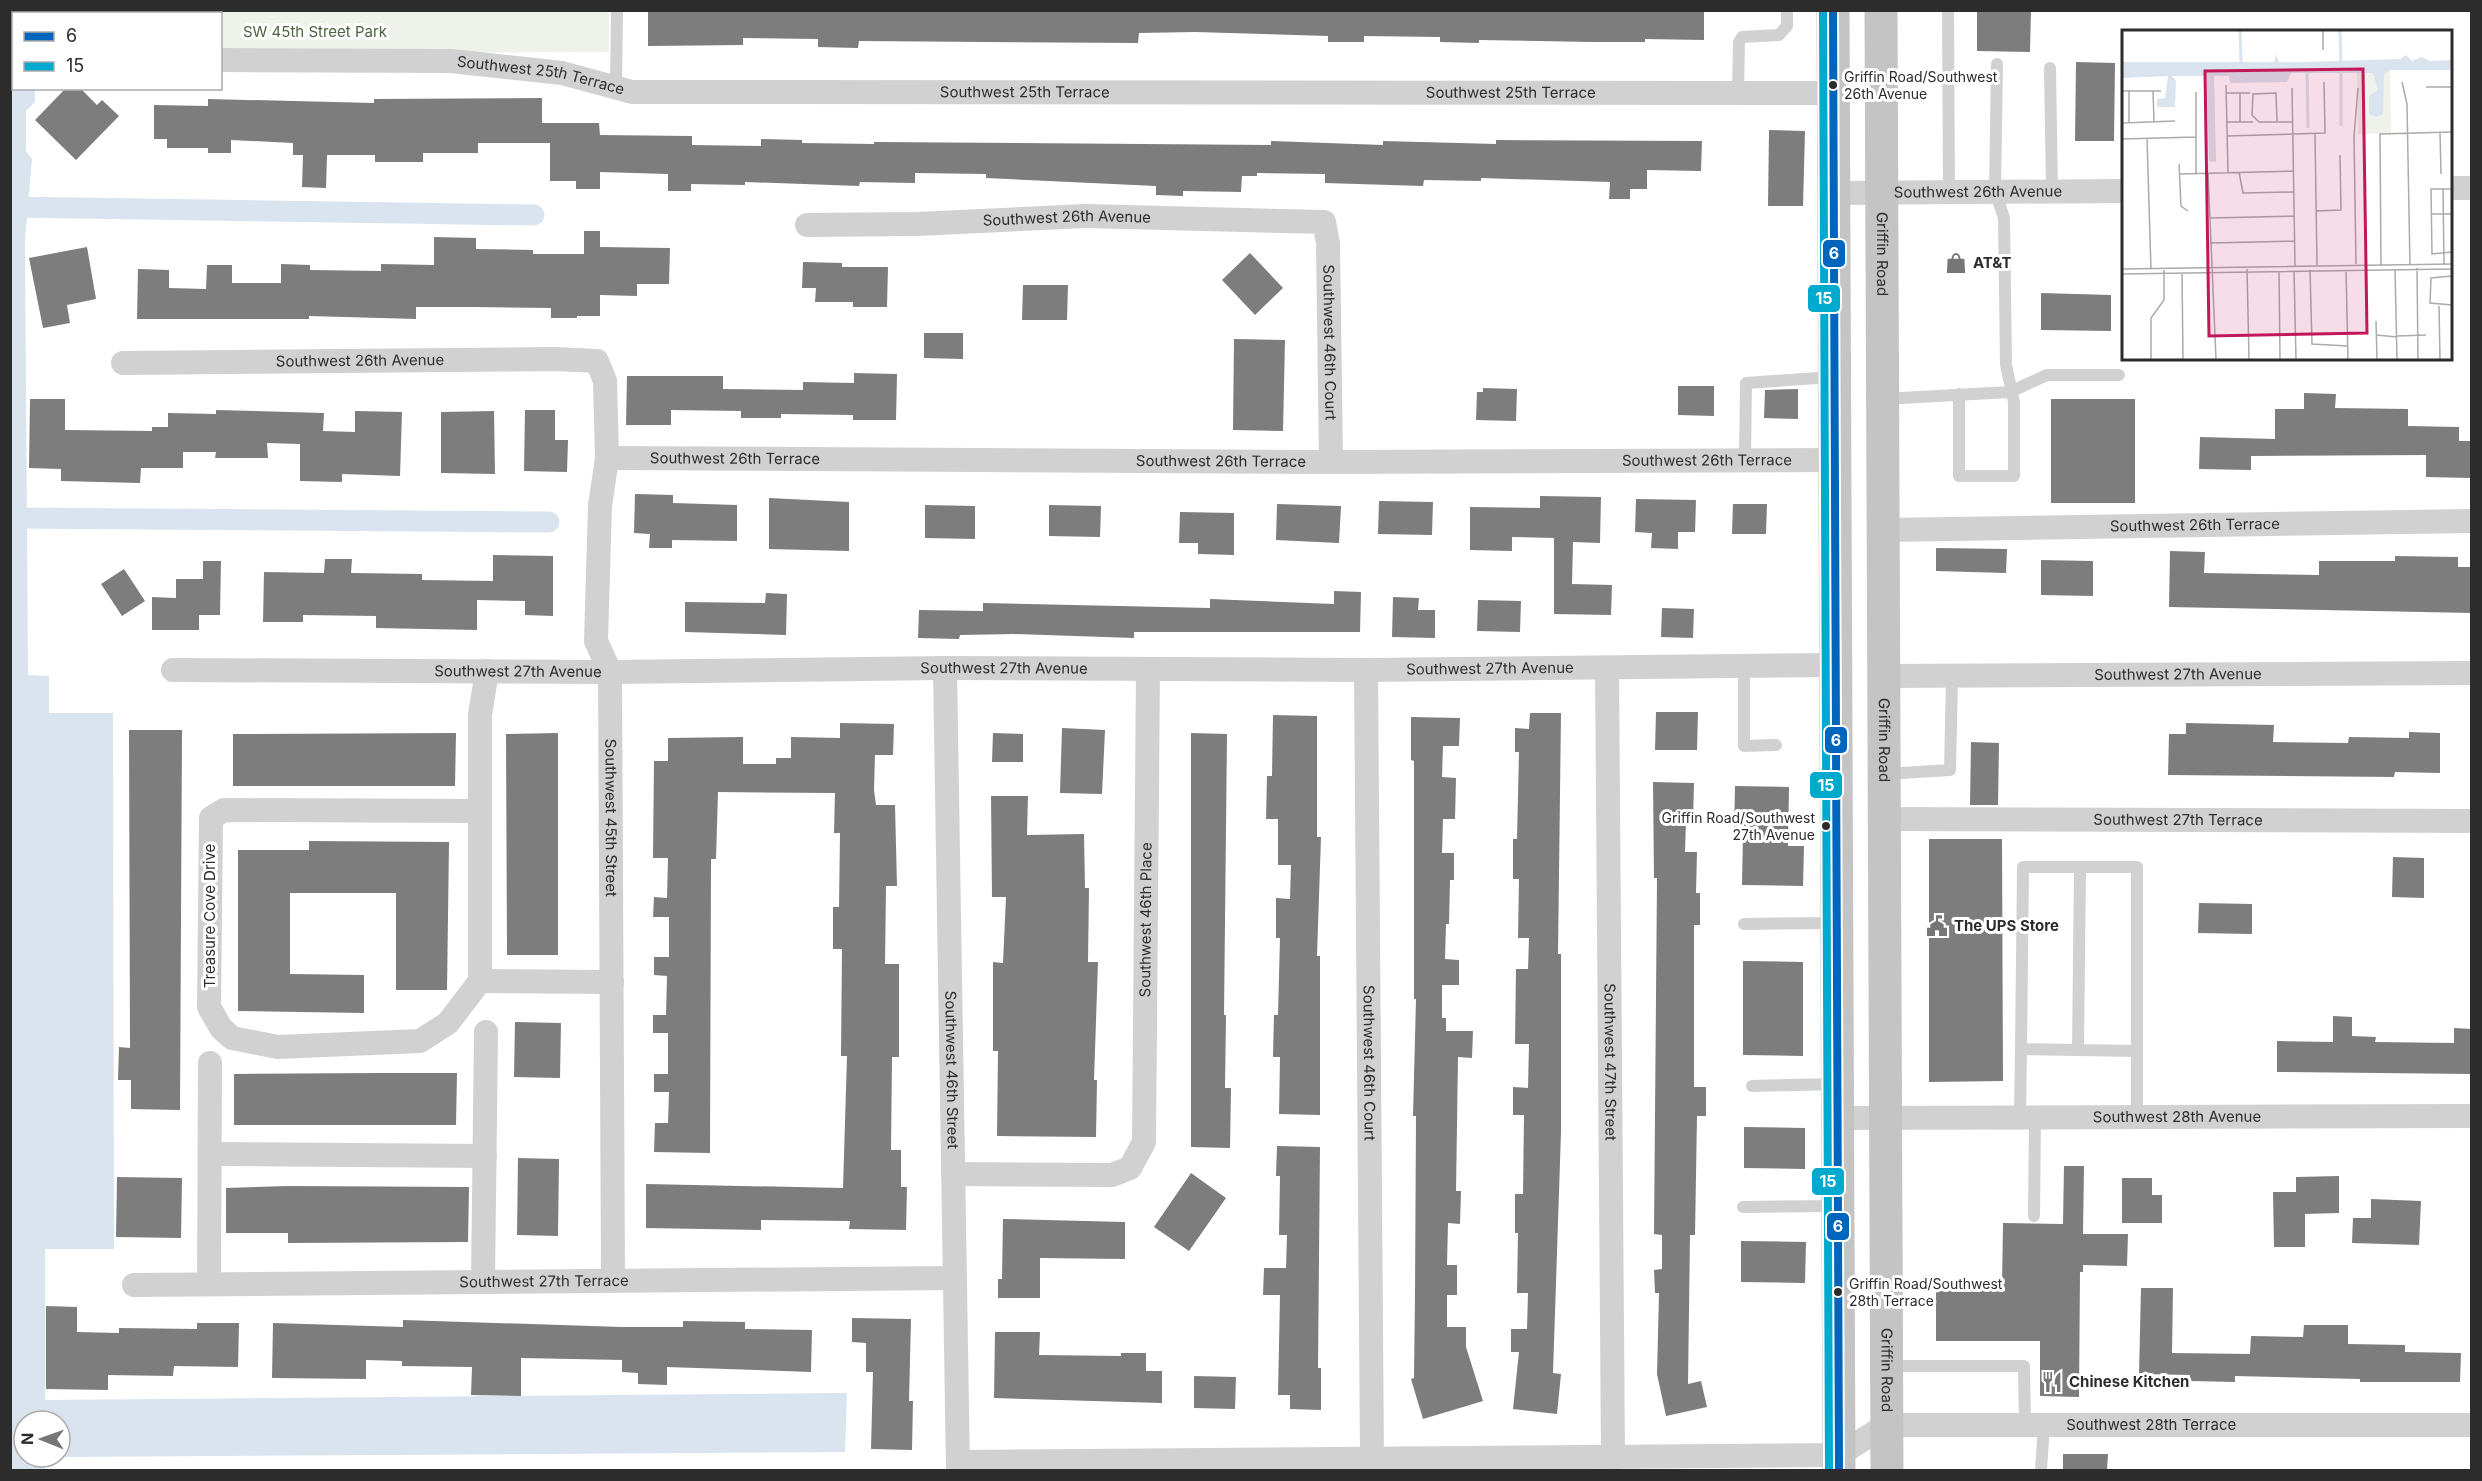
<svg xmlns="http://www.w3.org/2000/svg" width="2482" height="1481" viewBox="0 0 2482 1481" font-family="Inter,sans-serif">
	<style>
		.green { fill: #eef2eb }
		.water { fill: #d9e4ee }
		.lines { fill: none; stroke-linecap: round; stroke-linejoin: round }
		.canal { stroke: #d9e4ee; stroke-width: 21 }
		.building { fill: #7d7d7d }
		.service { stroke: #d1d1d1; stroke-width: 12 }
		.minor { stroke: #d1d1d1; stroke-width: 24 }
		.primary { stroke: #c4c4c4; stroke-width: 33 }
		.bus-1-casing { stroke: #fff; stroke-width: 12 }
		.bus-2-casing { stroke: #fff; stroke-width: 12 }
		.bus-1 { stroke: #0065bd; stroke-width: 8 }
		.bus-2 { stroke: #00a9ce; stroke-width: 8 }
		.bus-dot { fill: #2c2c2c; stroke: #fff; stroke-width: 2 }
		.labels { text-anchor: middle; stroke-width: 6; stroke-linejoin: round; paint-order: stroke }
		.bus-label { font-size: 14px; fill: #2c2c2c; stroke: #fff; text-anchor: start }
		.park-label { font-size: 15px; fill: #4d633f; stroke: #fff }
		.street-label { font-size: 15px; fill: #2c2c2c; stroke: #fff }
		.poi-label { font-size: 15px; font-weight: bold; fill: #2c2c2c; stroke: #fff; text-anchor: start }
		.inset-river { fill: none; stroke: #d9e4ee; stroke-width: 3 }
		.inset-road { fill: none; stroke: #ababab; stroke-width: 1.5 }
		.view { fill: #c2185b; fill-opacity: 0.15; stroke: #c2185b; stroke-width: 3 }
		.inset-edge { fill: none; stroke: #2c2c2c; stroke-width: 3 }
		.line-badge { stroke: #fff; stroke-width: 2 }
		.badge-label { font-size: 16px; text-anchor: middle; font-weight: bold; fill: #fff }
	</style>
	<rect width="100%" height="100%" fill="#fff"/>
	<path class="green" d="M21,10L609,11V52L221,54L220,14H21Z"/>
	<path class="water" d="M10,11H42L41,13L14,14V88L35,89V102L26,111V151L32,159L25,240L28,675L49,676V713H113L114,1249H45V1400L847,1393L845,1452L60,1457V1421H24V1457H45V1470H11Z"/>
	<g class="lines">
		<path class="canal" d="M10,207L534,215
			M10,518L549,522"/>
	</g>
	<path class="building" d="M648,10H1704V40L1645,39V42H1592L1479,40V43L1440,42V37L1364,36V42H1328V36L1195,32L1139,33L1138,43L859,41L858,48L818,47V39L743,38V45L648,46Z
		M1977,10H2031L2030,52L1977,51Z
		M2076,62L2115,63L2114,141H2075Z
		M66,88H80L97,105L102,100L119,116L76,160L35,120Z
		M542,98V123H599L600,135L692,136V145L761,146V139L802,140V143L874,144V142L1271,145V141L1383,145V141L1496,144V140L1702,141L1701,171L1647,170V189H1630V199H1609L1610,182L1481,178V181L1424,180L1423,186L1325,183V174L1257,173V176H1242L1241,192L1183,191V196L1156,195V186L986,178V174L915,173V183L860,182L859,186L745,182V185L691,184V191H668V174L600,172V189H576V181H550V143H478V153H423V162H375V155H327L326,188L302,187L303,155H293V143L231,140V153H208V148H167V139H154V105L208,106V99L374,103V99Z
		M1769,130L1805,131L1803,206H1768Z
		M584,231H600V247L670,248L669,284H637V296L600,295V316H577V318H551V308L475,307H416V319L309,316V319H137L138,269L169,270V288L206,289L207,265H232V283H281V264L310,265V270L381,271V264L434,265V237L476,238V249L533,250V254H584Z
		M87,247L96,299L67,305L70,323L43,328L29,258Z
		M1250,253L1283,288L1255,315L1222,280Z
		M803,262L842,263V267H888L887,307H853V302H815L816,288H802Z
		M1023,285H1068L1067,320H1022Z
		M2041,293L2111,295V331L2041,330Z
		M924,333H963V359L924,358Z
		M1234,339L1285,340L1283,431L1233,430Z
		M854,373L897,374L896,420H853V415L781,414V418H741V411L671,410V425H626L627,376H723V389L803,390V382L854,383Z
		M1678,386H1714V416L1678,415Z
		M1483,388L1517,389L1516,421L1476,420L1477,392H1483Z
		M1798,389V419L1764,418L1765,390Z
		M2304,393L2336,394L2335,408L2408,409V426L2459,427V441H2472L2471,478L2426,477V455L2251,456V470L2199,469L2200,437L2275,439V409H2304Z
		M30,399H65V430L152,431V427H168V413L216,414V410L324,413L323,431L355,432V411L402,412L400,476L342,474V482L300,481V444L267,443L268,458H215L216,452H183V468H141L140,483L61,481V469L29,468Z
		M2051,399H2135V503H2051Z
		M525,410H555V440H568L567,472L524,471Z
		M494,411L495,474L441,473V412Z
		M635,494L673,495V503L737,505V541L672,540V548H649L650,534L634,533Z
		M1540,496L1601,497L1600,543L1573,542L1572,584L1612,585L1611,615L1554,614V538L1512,537V551L1470,550V507L1540,508Z
		M769,498L849,502V551L769,549Z
		M1636,499L1696,500L1695,532H1678V549L1651,548L1652,533L1635,532Z
		M1379,501L1433,502L1432,535L1378,534Z
		M1277,504L1341,506L1339,543L1276,540Z
		M1733,504H1767L1766,534H1732Z
		M925,505L975,506V539L925,538Z
		M1049,505L1101,506L1100,537L1049,536Z
		M1180,512L1234,513V555L1198,554V543H1179Z
		M1936,548L2007,549L2006,573L1936,571Z
		M2170,551L2205,552L2204,573L2319,575V561H2395V556L2458,557V567H2472V613L2169,607Z
		M493,555L553,556V616L525,615V601L477,600V630L376,628V616L303,615V622H263L264,572L324,573L325,559H352L351,573L422,574V580L493,581Z
		M2041,560L2093,561V596L2041,595Z
		M203,561H221L220,615H199V630H152V597L176,598V579H203Z
		M124,569L145,601L122,616L101,584Z
		M1334,591L1361,592L1360,632H1134V638L1013,634L960,635L959,639L918,638L919,610L983,611V603L1210,608V599L1334,604Z
		M766,593L787,594L786,635L685,632V602L765,603Z
		M1393,597L1419,598L1418,610H1435V638L1392,637Z
		M1478,600L1521,601L1520,632L1477,631Z
		M1662,608L1694,609L1693,638L1661,637Z
		M1656,712H1698L1697,750H1655Z
		M1530,713H1561L1558,954H1561V1132L1553,1373L1561,1374L1557,1414L1513,1409L1519,1352H1511V1329H1527L1528,1293H1517L1518,1233H1515V1194H1523L1524,1115H1513V1087L1528,1088L1529,1044H1515L1516,969H1528L1529,938H1518L1519,879H1513V839H1517L1519,752H1515V728L1529,729Z
		M1273,715L1317,716V837H1321L1317,956H1320V1115L1279,1114L1280,1057H1273L1274,1015H1278L1280,938H1276V898L1290,899L1291,865H1278V819H1266L1267,776H1272Z
		M1411,717L1460,718L1459,746H1443L1442,777L1456,778L1455,819H1443L1442,853H1454V880H1450L1449,924H1446L1445,959L1459,960V985H1442V1018H1446V1031H1473L1472,1058L1458,1057L1456,1191H1461L1460,1224L1448,1223L1447,1265H1457V1295H1447V1327H1466V1347L1483,1401L1423,1419L1411,1379L1414,1378L1415,1294L1416,1116H1413L1416,999H1414V761L1411,760Z
		M840,723L894,724L893,755H875L874,790L876,805H895L897,886H886L885,964H899V1057H892L891,1150H901V1187H907L906,1230L849,1229L850,1221L761,1220V1230L646,1228V1184L843,1188L847,1056H841L842,949H833V907H839L840,833H834L835,793L718,792L716,859H711L710,1153L654,1152L655,1123H668L669,1092H654V1074H668V1033H653V1015H666L667,976L654,975V957H669V917H653L654,897L667,898L668,858H653L654,761H668V738L743,737V764H776V758H791V737L840,738Z
		M2186,723L2274,725L2273,742L2348,743L2349,737L2409,738V732L2440,733V773L2395,772L2394,777L2168,775L2169,734H2186Z
		M1062,728L1105,730L1102,794L1060,793Z
		M129,730H182L180,1110L131,1109V1080H118L119,1047L130,1048Z
		M456,733L455,786H233V734Z
		M558,733V955H507L506,734Z
		M993,733L1023,734V762H992Z
		M1191,733L1227,734L1224,1015H1226L1225,1088H1231L1230,1148L1191,1147Z
		M1971,742L1999,743L1998,805H1970Z
		M1653,782L1694,783L1693,821H1686L1685,852H1697L1696,893H1700V925H1694V1087H1706V1116H1697L1695,1235H1690L1688,1384L1701,1381L1707,1407L1666,1416L1657,1374L1659,1293H1655L1654,1270L1662,1269V1235L1654,1234L1657,878H1654Z
		M1735,786L1789,787L1788,846H1804L1803,886L1742,885L1743,833H1734Z
		M991,796H1028L1027,835L1084,834L1085,888H1089L1088,962H1098L1094,1080H1097L1096,1137L997,1136L998,1051H993V962L1003,963L1006,897H992Z
		M1929,839H2002L2003,1081L1929,1082Z
		M309,841L449,842L447,990H396V893H290V974L364,975V1013L238,1011V850H309Z
		M2393,857L2424,858V898L2392,897Z
		M2199,903L2252,904V934L2198,933Z
		M1743,961L1803,962V1056L1743,1055Z
		M2333,1016L2352,1017V1036L2376,1037L2375,1042L2454,1043V1028L2472,1029V1074L2277,1072V1041L2333,1042Z
		M515,1022L561,1023L560,1078L514,1077Z
		M380,1073H457L456,1125H234V1074Z
		M1744,1127L1805,1128V1169L1744,1168Z
		M1277,1146L1320,1147L1318,1368H1321V1410L1290,1409V1395H1278L1280,1295H1263L1264,1268H1286L1287,1235H1279L1280,1176H1276Z
		M518,1158L559,1159L558,1236L517,1235Z
		M2064,1166H2084L2083,1234H2128L2127,1266L2083,1265V1272H2080L2079,1397L2040,1396V1341H1936V1287H2002L2003,1223L2063,1224Z
		M1191,1173L1226,1198L1189,1251L1154,1227Z
		M2339,1176V1213L2305,1214V1247H2274L2273,1192H2296V1177Z
		M117,1177L182,1178L181,1238L116,1237Z
		M2122,1178H2152V1195H2162V1223H2122Z
		M289,1186L469,1187L468,1242L288,1243V1233H226V1188Z
		M2371,1199L2421,1201L2419,1245L2352,1243L2353,1218H2371Z
		M1003,1219L1125,1222V1259L1040,1258V1298H998V1279H1002Z
		M1741,1241L1806,1242L1805,1283L1741,1282Z
		M2141,1288H2173L2172,1353L2250,1354L2251,1336L2303,1337L2304,1325H2348V1344L2405,1345V1352L2461,1353L2460,1382H2360V1379L2235,1376V1382L2190,1381V1375L2139,1374Z
		M46,1306L77,1307V1332L119,1333V1328L197,1329V1323H239L238,1367L174,1366L173,1376L108,1375V1390L46,1389Z
		M852,1318L911,1319L909,1401H913L912,1450L871,1449L873,1372H866V1343L852,1342Z
		M403,1320L622,1327H683V1321L745,1322V1329L812,1330L811,1372L667,1367V1385L638,1384V1373L622,1372V1360L521,1358V1396L471,1395L472,1367L402,1366V1361L366,1360V1379L272,1378L273,1323L403,1327Z
		M995,1332H1040L1039,1355L1121,1356V1353H1146V1371H1162V1403L994,1398Z
		M1194,1376L1236,1377L1235,1409L1194,1408Z
		M2063,1454H2108L2107,1470H2063Z"/>
	<g class="lines">
		<path class="service" d="M1948,10L1949,192
			M2050,68L2052,191
			M616,88L617,10
			M1738,93L1739,42L1742,37L1779,35L1787,26V10
			M1959,394V476H2014V402L2006,365L2004,218L1995,191L1997,64
			M1883,399L2010,392L2047,375H2119
			M1745,460L1746,383L1832,377
			M1744,666V746L1776,745
			M1885,774L1950,770L1952,676
			M1744,924L1834,923
			M2078,1050L2080,867
			M2137,1051L2021,1049L2023,867H2137V1118
			M1752,1086L1835,1084
			M2020,1117L2021,1049
			M1743,1207L1836,1206
			M2034,1216L2035,1117
			M1889,1366H2024L2025,1425
			M2041,1470L2044,1425"/>
		<g class="minor">
			<path id="s1" d="M220,60L451,61L562,73L632,92L1833,93"/>
			<path d="M2450,188H2472"/>
			<path id="s2" d="M1832,193L2124,191"/>
			<path id="s3" d="M807,225L917,224L1085,216L1324,222L1328,243L1331,462"/>
			<path id="s4" d="M123,363L555,359L597,361L605,381L607,458L600,506L596,641L610,672L613,1278"/>
			<path id="s5" d="M607,458L1331,462L1834,460"/>
			<path id="s6" d="M1883,530L2472,521"/>
			<path id="s7" d="M945,668L958,1470"/>
			<path id="s8" d="M1607,668L1613,1458"/>
			<path id="s9" d="M173,670L610,672L945,668L1366,670L1834,665"/>
			<path id="s10" d="M1366,670L1372,1458"/>
			<path id="s11" d="M1884,676L2472,673"/>
			<path d="M479,811L224,810L211,818L209,1007L221,1028L232,1038L278,1047L420,1041L448,1023L480,981V715L487,671"/>
			<path id="s12" d="M1884,819L2472,821"/>
			<path d="M480,981L612,982"/>
			<path id="s13" d="M1837,1118L2472,1116"/>
			<path d="M210,1154L485,1156"/>
			<path id="s14" d="M953,1174L1112,1175L1130,1168L1144,1142L1148,669"/>
			<path d="M483,1281L486,1032"/>
			<path d="M209,1284L210,1063"/>
			<path id="s15" d="M134,1285L954,1278"/>
			<path id="s16" d="M958,1462L1839,1455L1886,1425H2472"/>
		</g>
		<g class="primary">
			<path d="M1833,10L1839,1470"/>
			<path id="s17" d="M1881,10L1887,1470"/>
		</g>
		<defs>
			<path id="bus-1" d="M1833,10L1839,1470"/>
			<path id="bus-2" d="M1823,10L1829,1470"/>
		</defs>
		<use href="#bus-1" class="bus-1-casing"/>
		<use href="#bus-2" class="bus-2-casing"/>
		<use href="#bus-1" class="bus-1"/>
		<use href="#bus-2" class="bus-2"/>
	</g>
	<defs>
		<symbol id="shop-bare" viewBox="-9 -9 18 18"><path d="M-5-2.5h2.3a2.7 3.5 0 0 1 5.4 0H5L5.5 6h-11ZM-1.5-2.5h3a1.5 2.3 0 0 0-3 0Z" fill="#767676" stroke="#fff" stroke-width="2.5" paint-order="stroke"/></symbol>
		<symbol id="civic-bare" viewBox="-9 -9 18 18"><path d="M-.6-6.5H3V-4.5H.6V-3L4-1V1h2V6H-6V1h2V-1L-.6-3ZM-1.2 2.5V6h2.4V2.5Z" fill="#767676" stroke="#fff" stroke-width="2.5" paint-order="stroke"/></symbol>
		<symbol id="restaurant-bare" viewBox="-9 -9 18 18"><path d="M-5-6h1v4h1v-4h1v4h1v-4h1v5L-1.5 .5V6h-2V.5L-5-1ZM5-6V6H3V1.5H1.5Q1.5-4 5-6Z" fill="#767676" stroke="#fff" stroke-width="2.5" paint-order="stroke"/></symbol>
	</defs>
	<g fill-rule="evenodd">
		<use href="#shop-bare" x="1941" y="248" width="30" height="30"/>
		<use href="#civic-bare" x="1922" y="911" width="30" height="30"/>
		<use href="#restaurant-bare" x="2037" y="1367" width="30" height="30"/>
	</g>
	<g class="bus-dot">
		<circle cx="1833" cy="85" r="5"/>
		<circle cx="1826" cy="826" r="5"/>
		<circle cx="1838" cy="1292" r="5"/>
	</g>
	<g class="labels">
		<g class="bus-label">
			<text x="1844" y="82">Griffin Road/Southwest<tspan x="1844" dy="17">26th Avenue</tspan></text>
			<text x="1815" y="823" text-anchor="end">Griffin Road/Southwest<tspan x="1815" dy="17">27th Avenue</tspan></text>
			<text x="1849" y="1289">Griffin Road/Southwest<tspan x="1849" dy="17">28th Terrace</tspan></text>
		</g>
		<g class="park-label">
			<text x="315" y="37">SW 45th Street Park</text>
		</g>
		<g class="street-label">
			<text dy="5" stroke="none"><textPath href="#s1" startOffset="322">Southwest 25th Terrace</textPath></text>
			<text dy="5" stroke="none"><textPath href="#s1" startOffset="808">Southwest 25th Terrace</textPath></text>
			<text dy="5" stroke="none"><textPath href="#s1" startOffset="1294">Southwest 25th Terrace</textPath></text>
			<text dy="5" stroke="none"><textPath href="#s2" startOffset="146">Southwest 26th Avenue</textPath></text>
			<text dy="5" stroke="none"><textPath href="#s3" startOffset="260">Southwest 26th Avenue</textPath></text>
			<text dy="5" stroke="none"><textPath href="#s17" startOffset="244">Griffin Road</textPath></text>
			<text dy="5" stroke="none"><textPath href="#s3" startOffset="638">Southwest 46th Court</textPath></text>
			<text dy="5" stroke="none"><textPath href="#s4" startOffset="237">Southwest 26th Avenue</textPath></text>
			<text dy="5" stroke="none"><textPath href="#s5" startOffset="128">Southwest 26th Terrace</textPath></text>
			<text dy="5" stroke="none"><textPath href="#s5" startOffset="1100">Southwest 26th Terrace</textPath></text>
			<text dy="5" stroke="none"><textPath href="#s5" startOffset="614">Southwest 26th Terrace</textPath></text>
			<text dy="5" stroke="none"><textPath href="#s6" startOffset="312">Southwest 26th Terrace</textPath></text>
			<text dy="5" stroke="none"><textPath href="#s9" startOffset="831">Southwest 27th Avenue</textPath></text>
			<text dy="5" stroke="none"><textPath href="#s9" startOffset="1317">Southwest 27th Avenue</textPath></text>
			<text dy="5" stroke="none"><textPath href="#s9" startOffset="345">Southwest 27th Avenue</textPath></text>
			<text dy="5" stroke="none"><textPath href="#s11" startOffset="294">Southwest 27th Avenue</textPath></text>
			<text dy="5" stroke="none"><textPath href="#s17" startOffset="730">Griffin Road</textPath></text>
			<text dy="5" stroke="none"><textPath href="#s4" startOffset="936">Southwest 45th Street</textPath></text>
			<text dy="5" stroke="none"><textPath href="#s12" startOffset="294">Southwest 27th Terrace</textPath></text>
			<text transform="translate(210 916) rotate(-90)" y="5">Treasure Cove Drive</text>
			<text dy="5" stroke="none"><textPath href="#s14" startOffset="430">Southwest 46th Place</textPath></text>
			<text dy="5" stroke="none"><textPath href="#s8" startOffset="394">Southwest 47th Street</textPath></text>
			<text dy="5" stroke="none"><textPath href="#s10" startOffset="393">Southwest 46th Court</textPath></text>
			<text dy="5" stroke="none"><textPath href="#s7" startOffset="402">Southwest 46th Street</textPath></text>
			<text dy="5" stroke="none"><textPath href="#s13" startOffset="340">Southwest 28th Avenue</textPath></text>
			<text dy="5" stroke="none"><textPath href="#s15" startOffset="410">Southwest 27th Terrace</textPath></text>
			<text dy="5" stroke="none"><textPath href="#s17" startOffset="1360">Griffin Road</textPath></text>
			<text dy="5" stroke="none"><textPath href="#s16" startOffset="1202">Southwest 28th Terrace</textPath></text>
		</g>
		<g class="poi-label">
			<text x="1973" y="268">AT&amp;T</text>
			<text x="1954" y="931">The UPS Store</text>
			<text x="2069" y="1387">Chinese Kitchen</text>
		</g>
	</g>
	<g transform="translate(2122 30)">
		<rect width="330" height="330" fill="#fff"/>
		<path d="M268,40L269,103L236,104L235,41Z" fill="#eef2eb"/>
		<path d="M153,24L157,32H182L278,29L284,25L290,31L300,27L308,31L330,30V40H268L262,44L261,84L255,87L247,84V66L256,60L251,43H169L165,52L108,53L107,46H92L94,132L87,131L85,46H50L54,51L53,77H35V69L43,68L46,46L0,48V32H153Z" fill="#d9e4ee"/>
		<path class="inset-river" d="M118,1L119,32M218,1L219,34M185,40L186,98M219,41V96"/>
		<path class="inset-road" d="M201,1V20M280,52L285,74L288,235M104,55L106,143M304,57H330M170,58L173,236M7,60V93M0,61H39M31,61L32,92M74,62V144M104,63H128M118,63V92M155,91L154,63L131,64L130,85L137,92H170M105,92H131M0,93L53,91M318,102L319,144M193,104L195,235M105,106L203,103L202,52M25,108L29,240M0,109L74,107M57,134L59,176L66,181M117,142L121,163L171,162M86,143L94,329M57,144L171,141M321,159L322,234M330,159H309L310,224L330,222M194,181L219,180L218,125M309,184H330M88,188L172,186M88,213L172,211M234,234L232,106L236,58M259,236L258,104L330,102M295,238L296,329M0,239L330,234M125,239L127,329M273,239L275,329M188,240L190,314L226,316M224,240L226,329M157,241L158,329M172,241L174,329M60,243L61,329M0,244L330,239M330,246L309,248L308,273L330,275M317,276L318,329M254,291L255,329M254,305L275,307M275,306L304,305M29,329V288L42,270V240"/>
		<path class="view" d="M241,39L245,303L87,306L83,41Z"/>
		<rect width="330" height="330" class="inset-edge"/>
	</g>
	<g class="line-badge">
		<rect x="1822" y="239" width="24" height="29" rx="6" fill="#0065bd"/>
		<rect x="1807" y="284" width="34" height="29" rx="6" fill="#00a9ce"/>
		<rect x="1824" y="726" width="24" height="28" rx="6" fill="#0065bd"/>
		<rect x="1809" y="771" width="34" height="28" rx="6" fill="#00a9ce"/>
		<rect x="1811" y="1167" width="34" height="29" rx="6" fill="#00a9ce"/>
		<rect x="1826" y="1212" width="24" height="29" rx="6" fill="#0065bd"/>
	</g>
	<g class="badge-label">
		<text x="1834" y="259">6</text>
		<text x="1824" y="304">15</text>
		<text x="1836" y="746">6</text>
		<text x="1826" y="791">15</text>
		<text x="1828" y="1187">15</text>
		<text x="1838" y="1232">6</text>
	</g>
	<rect width="2482" height="1481" fill="none" stroke="#2c2c2c" stroke-width="24"/>
	<rect x="12" y="12" width="210" height="78" fill="#ffffff" stroke="#ababab" stroke-width="1.5"/>
	<rect x="24" y="32" width="30" height="9" fill="#0065bd" stroke="#ababab" stroke-width="1.5"/>
	<text x="66" y="42" font-size="18" fill="#2c2c2c">6</text>
	<rect x="24" y="62" width="30" height="9" fill="#00a9ce" stroke="#ababab" stroke-width="1.5"/>
	<text x="66" y="72" font-size="18" fill="#2c2c2c">15</text>
	<g transform="translate(42 1439) rotate(271)"><circle r="28" fill="#ffffff" stroke="#ababab" stroke-width="1.5"/>
	<path d="M0-4.5L10 22L0 15L-10 22Z" fill="#767676"/>
	<text y="-9" font-size="16" font-weight="bold" text-anchor="middle" fill="#2c2c2c">N</text>
	</g>
</svg>
